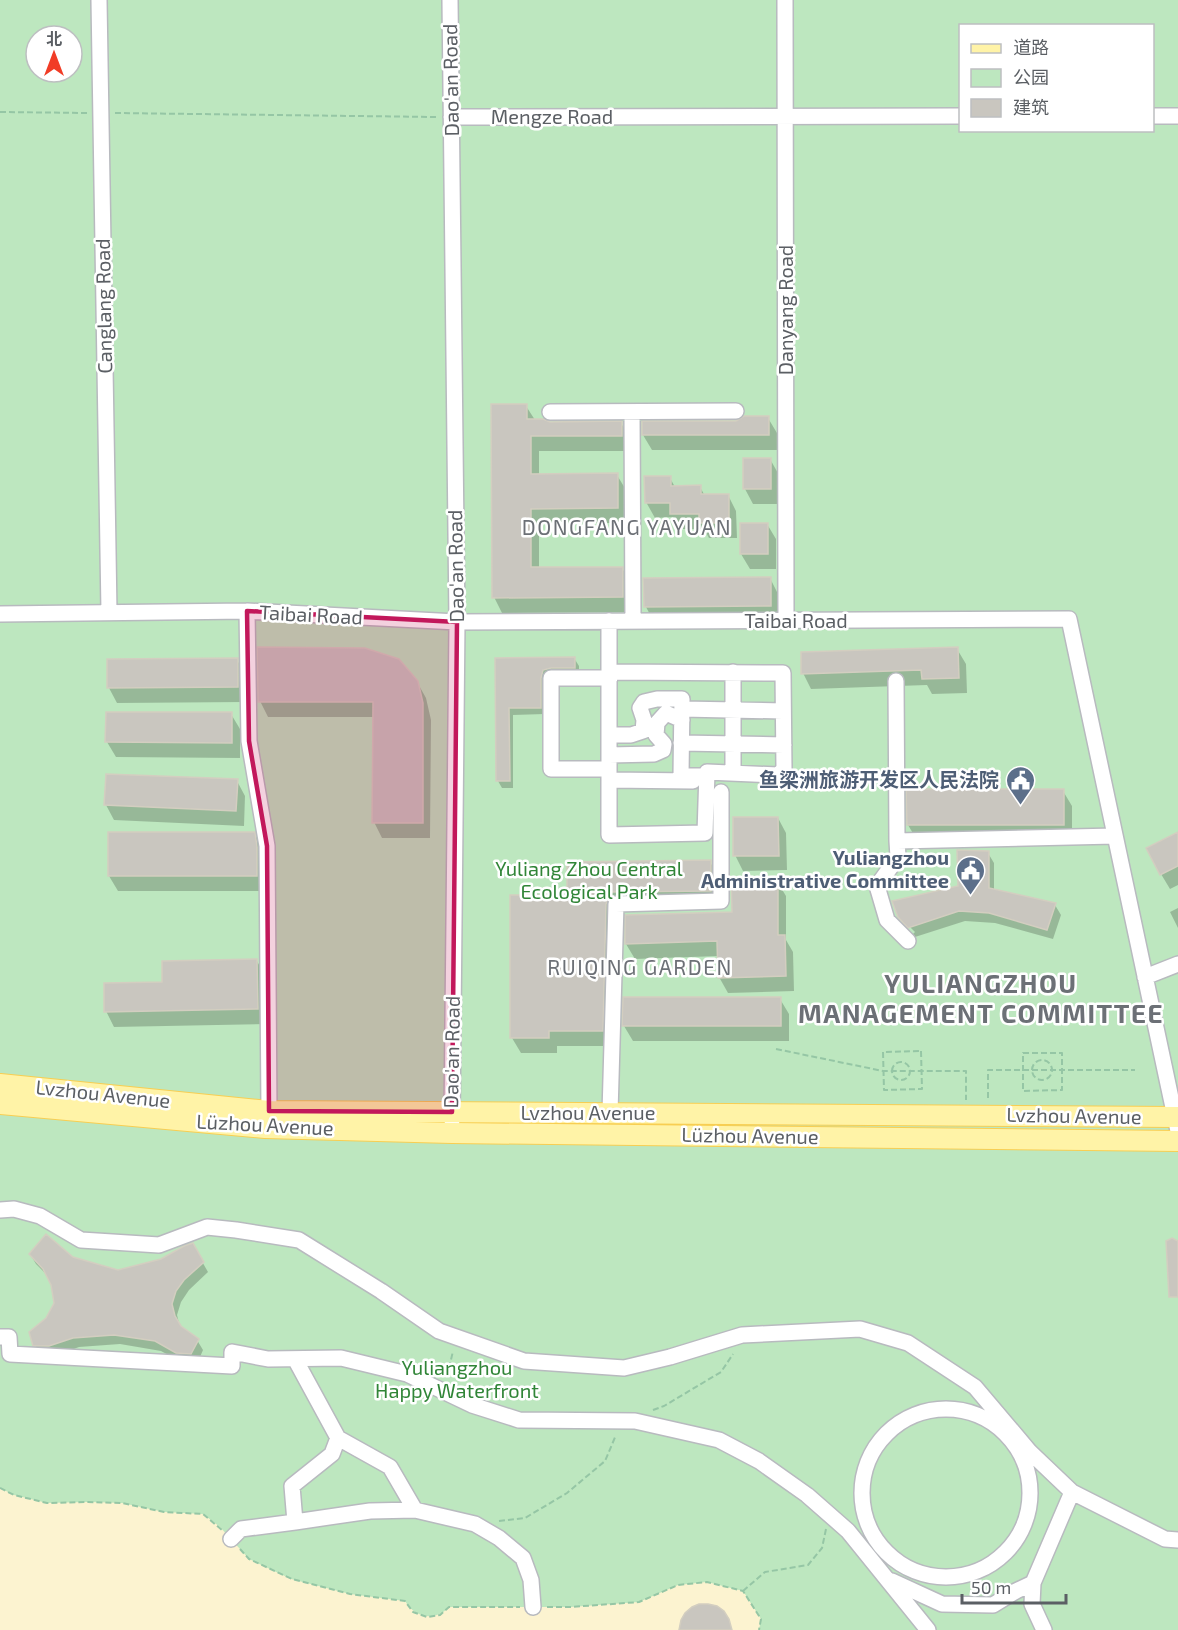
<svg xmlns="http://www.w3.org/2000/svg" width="1178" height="1630" viewBox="0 0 1178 1630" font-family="'Exo 2','Noto Sans SC',sans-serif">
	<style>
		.green { fill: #bde7bf; fill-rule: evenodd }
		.sand { fill: #fcf3d0 }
		.shadow { fill: #0003 }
		.building { fill: #c9c6bf; stroke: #d3cec0; stroke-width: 1.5 }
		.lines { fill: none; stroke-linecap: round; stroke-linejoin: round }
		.minor-casing { stroke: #b8babf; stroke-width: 18 }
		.major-casing { stroke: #f8ce52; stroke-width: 22 }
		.path { stroke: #95c6a5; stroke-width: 2; stroke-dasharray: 6 3; stroke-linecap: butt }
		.minor { stroke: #fff; stroke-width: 15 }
		.major { stroke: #fff3a7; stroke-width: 20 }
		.marked { fill: #c2185b; fill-opacity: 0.2; stroke: #c2185b; stroke-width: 4.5; stroke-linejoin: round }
		.labels { text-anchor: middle; stroke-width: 5; stroke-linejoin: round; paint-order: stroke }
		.street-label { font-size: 20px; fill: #5b5f64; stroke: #fff }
		.service-label { font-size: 20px; font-weight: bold; fill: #4e5e75; stroke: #fff; text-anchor: end }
		.park-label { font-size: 20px; fill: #308537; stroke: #fff }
		.neighbourhood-label { font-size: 21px; letter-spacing: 1.5px; fill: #6c7076; stroke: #fff }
		.district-label { font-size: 26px; font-weight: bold; letter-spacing: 1.5px; fill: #6c7076; stroke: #fff }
	</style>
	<rect width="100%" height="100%" fill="#eeece2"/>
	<path class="green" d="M0,0H1178V1630H0ZM960,26H1152V130H960ZM36,36H72V72H36Z"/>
	<path class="sand" d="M0,1488L14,1495L47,1503L88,1502L122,1503L164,1512L203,1514L220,1527L249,1559L291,1579L350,1594L405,1601C415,1618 435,1622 449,1607H571L639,1602L678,1585L707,1582L743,1591L761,1619L759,1630H0Z"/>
	<path class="shadow" d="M526,406L535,420L550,423H621L630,438V451H539V476L617,475L626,490V523H539V569L622,568L631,583V612L502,613L494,597Z
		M768,418L777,433V450H652L643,435Z
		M770,459L779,475V504H753L745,489Z
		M670,478L675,487H700L705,496L728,495L736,511L737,538H709L704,529H680L673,517L655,518L646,502Z
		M767,524L776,539V569H750L741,554Z
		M770,578L778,594L779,621L654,622L646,607Z
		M957,649L966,664L967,693L932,694L927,685L811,689L803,673Z
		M574,658L579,666V675H556L545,714L513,715V788H502L498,781L497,659Z
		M237,660L246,675V702L117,703L109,688Z
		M417,682L426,698L431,720L430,838H382L374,822V717H268L260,701Z
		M231,714L240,729V758L116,757L107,742Z
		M237,781L245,796L244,826L114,820L106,805Z
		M1063,791L1072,806V840H917L908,825Z
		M778,818L786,833L787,870L743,871L735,855Z
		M254,833L263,848L265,891H118L109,876Z
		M1178,834V885L1170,889L1161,874Z
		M988,853L994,863V890L1055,905L1061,915L1053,939L995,923L965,921L915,937L905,926L913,934L915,932L900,917L959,887Z
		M710,862L719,877V906L618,907L611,1046H557V1053H521L512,1038V896H569Z
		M777,881L786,896V940L793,952L794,991L728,993L719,977V956L635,959L626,944L734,913Z
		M1178,908V928L1170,912Z
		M257,961L265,976L266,1024L114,1027L106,1011L164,984Z
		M625,999H780L789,1014V1041H633L624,1026Z
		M192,1244L208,1272L189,1290L181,1302L177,1315L180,1327L197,1340L203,1350L197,1364L183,1363L161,1351L120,1344L79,1347L55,1356L41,1355L35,1345L56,1303L52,1284L49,1277L36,1264L30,1254L73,1258L118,1271L162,1261Z"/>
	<path class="building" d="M491,404H527V419H543L550,422L622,421V436H531V474L618,473V508L531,509V567H623V597L492,598Z
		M744,416H769V435H642V421H736Z
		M743,458H771V489H743Z
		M644,476H671V486L701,485V494H729V523H699V514H670V503H645Z
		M740,523H768V554H740Z
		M771,577V606L644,607L643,578Z
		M257,647L365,648L399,659L418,681L423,703V823H372L373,702H258Z
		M958,647L959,678L922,679L921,670L801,674V652Z
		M575,657V668H551L543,670L541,678V708H509L510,781H496L495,658Z
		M238,658V687L107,688V659Z
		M106,712H232V743L105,742Z
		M106,774L238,779L236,811L104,805Z
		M906,789H1064V825H907Z
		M733,817H778L779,856H733Z
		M108,832H255L257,847V876H108Z
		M1178,832V866L1160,875L1146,848Z
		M957,850L989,851V888L1056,903L1047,930L989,913L959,911L908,928L898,917L892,901L958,886Z
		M711,860V891L610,892V896L606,904L603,1031H549V1038H510V895H567V862Z
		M731,880H778V935H785L786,976L718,978L717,941L625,944V915L732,912Z
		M257,959L258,1009L104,1012V983L162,982V961Z
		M623,997H781V1026H622Z
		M46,1234L73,1257L118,1270L161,1259L184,1246L193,1243L204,1262L184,1280L176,1291L172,1304L175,1316L181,1326L199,1339L191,1354L176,1353L155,1341L114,1335L73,1338L49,1346H33L29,1332L46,1318L54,1303L51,1285L43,1269L29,1254Z
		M1172,1238L1178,1241V1297H1169L1166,1241Z
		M699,1604H708L717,1606L724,1611L729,1619L732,1630H679L681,1620L685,1613L692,1607Z"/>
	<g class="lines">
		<defs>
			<path id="minor" d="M99,0L109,612
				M450,0L457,622L452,1121
				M785,0L786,621
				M1152,116H1178
				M451,117L960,116
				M550,412L736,411
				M632,412L633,621
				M247,611L249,741L267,846L269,1111
				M0,614L247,611L457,622L1069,619L1178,1131
				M609,621V835L705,833L707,772L778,775L784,769L783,673L610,672
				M733,672V773
				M896,681L897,841L1115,836
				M682,709L783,711
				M609,735H631L643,731L644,720L640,708L644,702L657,699H682L681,776H707
				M681,743L784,745
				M609,755L654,754L663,750L664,744L656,735L657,723L666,713L682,720
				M609,769H551V678H610
				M609,780L693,781
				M897,841L898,857L877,886L887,920L908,941
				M1145,977L1178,964
				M610,1113L616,904L721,901V792
				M0,1210L14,1209L40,1216L81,1240L159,1245L207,1227L236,1230L299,1240L381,1291L439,1331L524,1361L624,1368L670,1357L742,1335L860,1329L908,1343L975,1387L1030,1452L1072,1492L1165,1539L1178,1540
				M0,1337H9L10,1354L232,1366V1352L268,1359L341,1358L407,1374L472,1405L519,1420L635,1421L719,1440L759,1461L807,1495L848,1531L928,1630
				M295,1359L338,1438L332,1454L292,1486L295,1522L370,1511L415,1510
				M862 1493a84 84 0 1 1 168 0a84 84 0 1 1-168 0Z
				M338,1438L390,1467L415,1510L475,1524L499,1538L523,1558L531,1580L533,1607
				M231,1539L241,1529L295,1522
				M892,1581L942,1604L993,1605L1016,1591L1033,1583
				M1044,1630L1032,1604L1033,1583L1072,1492"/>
			<path id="major" d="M0,1084L269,1111L1178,1117
				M0,1104L265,1128L452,1133L1178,1141"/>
		</defs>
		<use href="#minor" class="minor-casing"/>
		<use href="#major" class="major-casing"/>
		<path class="path" d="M0,112L88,113
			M115,113L436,117
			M776,1049L883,1071H966V1100
			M921,1051L922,1089L884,1090L883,1052Z
			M1023,1053H1062V1090L1023,1091Z
			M1032 1070a10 10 0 1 1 20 0a10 10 0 1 1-20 0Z
			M892 1071a9 9 0 1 1 18 0a9 9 0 1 1-18 0Z
			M988,1098V1070H1135
			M447,1377L453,1351
			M653,1410L664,1406L721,1372L733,1354
			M0,1488L14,1495L47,1503L88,1502L122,1503L164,1512L203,1514L222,1530
			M499,1521L525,1518L567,1493L605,1461L616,1435
			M240,1549L249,1559L292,1579L350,1594L405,1601L413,1612L427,1617L440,1615L449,1607H520
			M743,1591L765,1572L808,1565L822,1548L826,1529
			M547,1607H571L639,1602L678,1585L707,1582L743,1591L761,1619L759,1630"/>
		<use href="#minor" class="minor"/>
		<use href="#major" class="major"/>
	</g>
	<path class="marked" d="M247,611L457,622L452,1112L269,1111L267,846L249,741Z"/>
	<defs>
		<symbol id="civic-pin" viewBox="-11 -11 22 30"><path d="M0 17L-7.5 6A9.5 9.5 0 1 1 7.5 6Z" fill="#5c6f8a" stroke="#fff"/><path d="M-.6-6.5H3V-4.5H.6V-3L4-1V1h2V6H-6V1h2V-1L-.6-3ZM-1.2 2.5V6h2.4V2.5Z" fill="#fff"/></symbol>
	</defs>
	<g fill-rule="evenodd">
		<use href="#civic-pin" x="1004" y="764" width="33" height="45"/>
		<use href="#civic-pin" x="954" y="854" width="33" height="45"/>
	</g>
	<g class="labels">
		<g class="street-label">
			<text transform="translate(451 80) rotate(-91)" y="7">Dao'an Road</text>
			<text x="552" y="124">Mengze Road</text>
			<text transform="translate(104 306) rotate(-91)" y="7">Canglang Road</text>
			<text transform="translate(786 310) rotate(-90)" y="7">Danyang Road</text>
			<text transform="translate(456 566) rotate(-91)" y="7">Dao'an Road</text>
			<text transform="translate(311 615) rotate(3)" y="7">Taibai Road</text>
			<text x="796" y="628">Taibai Road</text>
			<text transform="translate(452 1052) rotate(-89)" y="7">Dao'an Road</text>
			<text transform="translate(103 1094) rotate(6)" y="7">Lvzhou Avenue</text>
			<text x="588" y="1120">Lvzhou Avenue</text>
			<text transform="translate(1074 1116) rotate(1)" y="7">Lvzhou Avenue</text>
			<text transform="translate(265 1125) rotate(3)" y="7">Lüzhou Avenue</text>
			<text transform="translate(750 1136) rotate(1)" y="7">Lüzhou Avenue</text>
		</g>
		<g class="service-label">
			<text x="999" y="787">鱼梁洲旅游开发区人民法院</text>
			<text x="949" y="865">Yuliangzhou<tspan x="949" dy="23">Administrative Committee</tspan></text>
		</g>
		<g class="park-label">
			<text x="589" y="876">Yuliang Zhou Central<tspan x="589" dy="23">Ecological Park</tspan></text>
			<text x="457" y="1375">Yuliangzhou<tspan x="457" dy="23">Happy Waterfront</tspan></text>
		</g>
		<g class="neighbourhood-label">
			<text x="627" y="535">DONGFANG YAYUAN</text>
			<text x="640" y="975">RUIQING GARDEN</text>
		</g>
		<g class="district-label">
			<text x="981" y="993">YULIANGZHOU<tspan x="981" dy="30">MANAGEMENT COMMITTEE</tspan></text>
		</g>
	</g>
	<rect x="959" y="24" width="195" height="108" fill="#ffffff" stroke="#bdbfc1" stroke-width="1.5"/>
	<rect x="971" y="44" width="30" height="9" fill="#fff3a7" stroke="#bdbfc1" stroke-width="1.5"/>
	<text x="1013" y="54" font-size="18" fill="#5b5f64">道路</text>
	<rect x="971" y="69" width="30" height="18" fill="#bde7bf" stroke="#bdbfc1" stroke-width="1.5"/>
	<text x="1013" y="84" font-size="18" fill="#5b5f64">公园</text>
	<rect x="971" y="99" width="30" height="18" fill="#c9c6bf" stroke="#bdbfc1" stroke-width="1.5"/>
	<text x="1013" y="114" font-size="18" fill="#5b5f64">建筑</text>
	<g transform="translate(54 54)"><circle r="28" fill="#ffffff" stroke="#bdbfc1" stroke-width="1.5"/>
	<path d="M0-4.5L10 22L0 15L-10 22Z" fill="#f13c26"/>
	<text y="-9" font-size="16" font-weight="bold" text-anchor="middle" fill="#5b5f64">北</text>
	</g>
	<path d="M962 1594v9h104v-9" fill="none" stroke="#5b5f64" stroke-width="3"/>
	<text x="971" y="1594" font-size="18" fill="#5b5f64" stroke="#ffffff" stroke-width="4.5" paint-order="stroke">50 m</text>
</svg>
